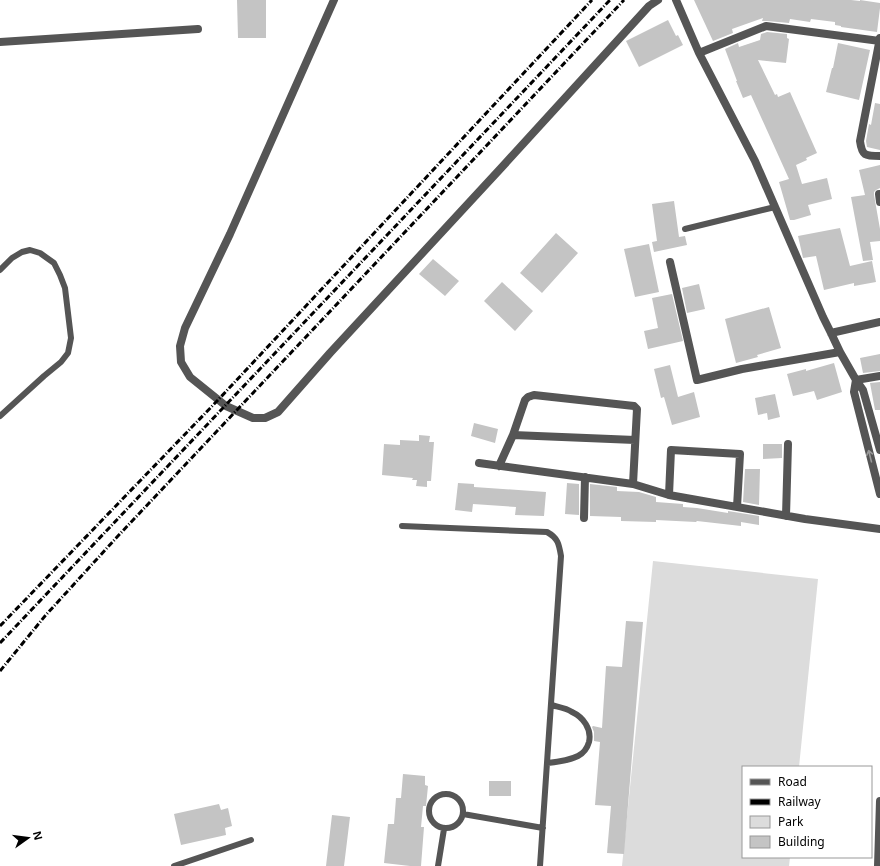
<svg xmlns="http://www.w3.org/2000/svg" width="880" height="866" viewBox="0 0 880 866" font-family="'Noto Sans',sans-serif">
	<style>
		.green { fill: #dcdcdc }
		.building { fill: #c4c4c4 }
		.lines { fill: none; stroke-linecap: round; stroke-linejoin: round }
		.service { stroke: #555; stroke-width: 6 }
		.minor { stroke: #555; stroke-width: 8 }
		.rail { stroke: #000; stroke-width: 3; stroke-dasharray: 6 2 1 2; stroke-linecap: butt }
		.oneway { stroke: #999 }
	</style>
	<rect width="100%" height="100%" fill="#fff"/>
	<path class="green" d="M653,561L818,579L799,767H743V857H790L789,866H622Z"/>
	<path class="building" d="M237,0H266V38H238Z
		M694,0H851L860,1V0L880,3V8L877,32L841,27V26L835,25V22L811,19L810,22L790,19L789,23L767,21H762L763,18L732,29L733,33L713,41L700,13Z
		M668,20L676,36L678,35L683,45L639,67L626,41Z
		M767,32L787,34V38L789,39L786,63L758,60L775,95L777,94L778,97L790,92L817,153L806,158L807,160L796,165L802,184L827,178L832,199L808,205L811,215L794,220H790L779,182L789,179L751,95L743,98L736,81H737L725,49L738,43L739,47L760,40L761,34Z
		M838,43L870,50L859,100L826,92L832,68H833Z
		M875,103L880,104V150L867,147L866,141L869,124L871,125Z
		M880,165V188L876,190L874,192V195L880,229V241L870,242L873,260L863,261L851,197L865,195L859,170Z
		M674,201L679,237L685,236L687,245L654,252L652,242L657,241L652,204Z
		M840,228L850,266L872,261L876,282L854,286V283L824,290L816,256L803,258L798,236Z
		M556,233L578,253L542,293L520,273Z
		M649,244L659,292L635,297L624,249Z
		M433,259L459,281L445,296L419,274Z
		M502,282L533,311L515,331L484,301Z
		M699,284L705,309L687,313L682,288Z
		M672,294L683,341L648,349L644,331L658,328L652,298Z
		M769,307L781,348L757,355L758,357L736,363L725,319Z
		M880,354V371L863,373L860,358Z
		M834,363L842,392L817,400L814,391L793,396L787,374L806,369V371Z
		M670,365L678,397L694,392L700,417L672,425L664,397L661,398L654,369Z
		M880,382V410H875L870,383Z
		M775,394L780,417L768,420L767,413L758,415L755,398Z
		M474,423L498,429L495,443L471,436Z
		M419,435L430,436L429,442H434L431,481H427V487L416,486L417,480H412L413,478L382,475L384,444L400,445V440L419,441Z
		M763,444H782V458L763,459Z
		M745,469H760L759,505L743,502Z
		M458,483L474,484V487L546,492L544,516L515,515L516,507L473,504L472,512L455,510Z
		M567,483L579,484V515L565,514Z
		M590,484L617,487V491L639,492L656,497V502L683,504V507L697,508L728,513V511L759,516V525L741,522V526L697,521L696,522L656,520V522L621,521V517L590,516Z
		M626,621L643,622L624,854L607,853L611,806L595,805L600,742L594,741V732L592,727L593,726L602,728L606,666L622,667Z
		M403,774L425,776V785L428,786L426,806H423L421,827H424L421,866H410L384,863L388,824H394L396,798H401Z
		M489,781H511V796H489Z
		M219,804L221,810L228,808L232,826L225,828L226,835L181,845L174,814Z
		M332,815L350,817L344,866H326Z"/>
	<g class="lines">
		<path class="service" d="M685,229L775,207
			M0,270L12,258L22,252L30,250L40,253L54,263L60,275L65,288L71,338L68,353L61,362L44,376L0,416
			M402,526L547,532C558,538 559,544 561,556L540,866
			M547,763C557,762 568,761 578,756C584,753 587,749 589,742C592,729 583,717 572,712C566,708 558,707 551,705
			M429 811a17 17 0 1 1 34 0a17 17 0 1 1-34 0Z
			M463,814L543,828
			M174,866L251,840
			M438,866L444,829"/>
		<path class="minor" d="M334,0L230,234L185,328L180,346L181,362L190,377L226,406L253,418H265L278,412L330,353L502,167L649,6L658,0
			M676,0L699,53L755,161L823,317L831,333L840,352L856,380L863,390L880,450
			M880,38L860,141C862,156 865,156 880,156
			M0,42L198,29
			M699,53L766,26L880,41
			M880,194H879L880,202
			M670,262L697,380L742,369L840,352
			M831,333L880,322
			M856,380L854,392L880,494
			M856,380L880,376
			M513,435L525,400L528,397L534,395L634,406L637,409L633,484
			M479,463L633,484L669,495L805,519L880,529
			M499,466L513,435L635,440
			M669,495L671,450L740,454L737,507
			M786,516L788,444
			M584,518L585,477
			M878,866L880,801"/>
		<path class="rail" d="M0,626L218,400L592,0
			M0,643L610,0
			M0,671L45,616L117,537L624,0"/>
	</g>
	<defs><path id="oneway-shaft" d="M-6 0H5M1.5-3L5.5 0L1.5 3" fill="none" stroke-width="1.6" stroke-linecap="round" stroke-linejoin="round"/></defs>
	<use class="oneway" href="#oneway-shaft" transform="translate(870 456) rotate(-104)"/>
	<rect x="742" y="766" width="130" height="92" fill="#ffffff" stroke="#999999"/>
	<rect x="750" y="779" width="20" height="6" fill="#555555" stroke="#999999"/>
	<text x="778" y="786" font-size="12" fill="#000000">Road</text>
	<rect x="750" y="799" width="20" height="6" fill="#000000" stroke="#999999"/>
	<text x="778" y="806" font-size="12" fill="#000000">Railway</text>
	<rect x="750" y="816" width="20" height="12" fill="#dcdcdc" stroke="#999999"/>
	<text x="778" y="826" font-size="12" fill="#000000">Park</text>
	<rect x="750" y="836" width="20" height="12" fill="#c4c4c4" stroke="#999999"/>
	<text x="778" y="846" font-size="12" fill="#000000">Building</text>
	<g transform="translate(28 838) rotate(76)" stroke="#ffffff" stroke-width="3" paint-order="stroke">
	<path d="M0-3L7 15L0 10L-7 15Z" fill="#000000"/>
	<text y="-6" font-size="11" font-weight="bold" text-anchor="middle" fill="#000000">N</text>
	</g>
</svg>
